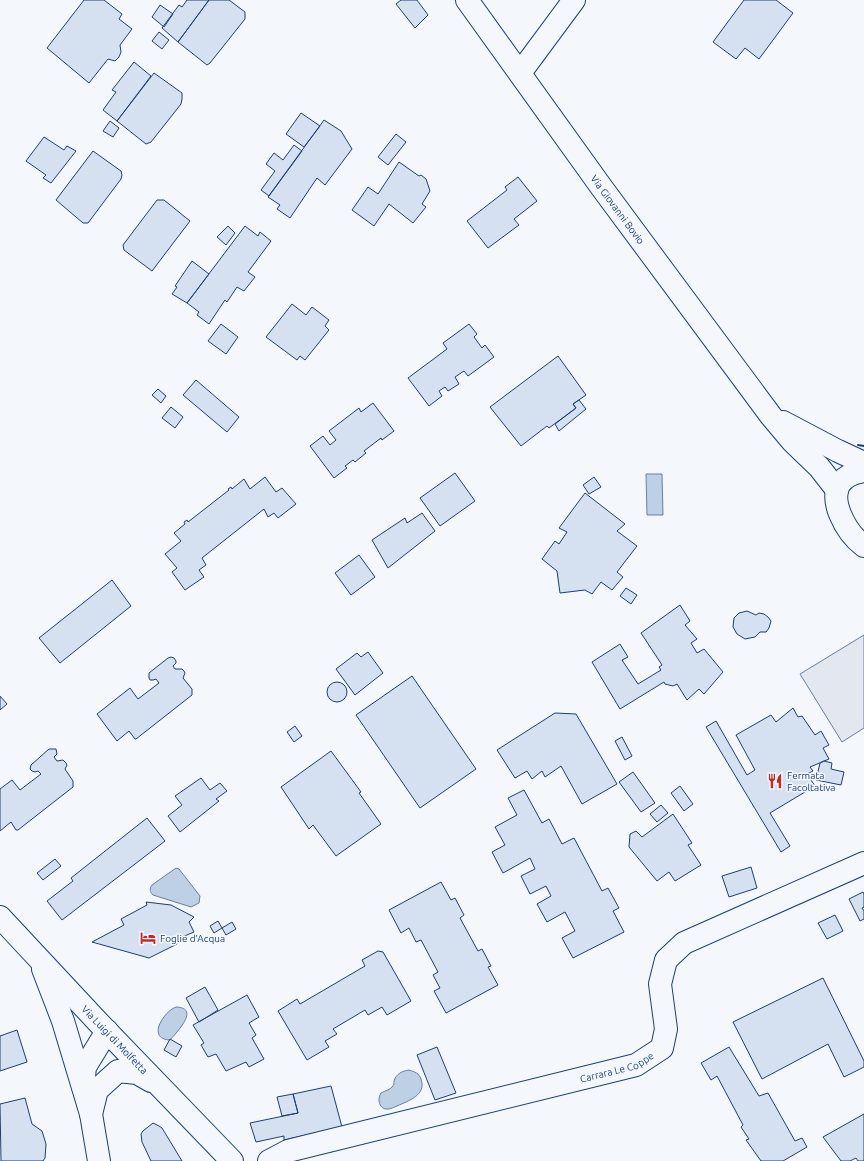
<svg xmlns="http://www.w3.org/2000/svg" width="864" height="1161" viewBox="0 0 864 1161" font-family="Ubuntu,sans-serif">
	<style>
		.parking { fill: #e3e8f0; stroke: #687fa3 }
		.water { fill: #bed0e5; stroke: #687fa3 }
		.building { fill: #d5e0f0; stroke: #1d3f73 }
		.lines { fill: none; stroke-linecap: round; stroke-linejoin: round }
		.street-casing { stroke: #1d3f73; stroke-width: 24 }
		.secondary-casing { stroke: #1d3f73; stroke-width: 24 }
		.street { stroke: #f4f7fb; stroke-width: 22 }
		.secondary { stroke: #f4f7fb; stroke-width: 22 }
		.wall { stroke: #1d3f73; stroke-width: 2 }
		.labels { text-anchor: middle; stroke-width: 3; stroke-linejoin: round; paint-order: stroke }
		.street-label { font-size: 10px; fill: #1d3f73; stroke: #f4f7fb }
		.poi-label { font-size: 10px; fill: #1d3f73; stroke: #f4f7fb; text-anchor: start }
	</style>
	<rect width="100%" height="100%" fill="#f4f7fb"/>
	<path class="parking" d="M864,635V728L842,742L800,674Z"/>
	<path class="water" d="M646,474H662L663,515H647Z
		M176,868L179,869L200,896L199,903L191,907L153,895C150,892 149,889 152,885Z
		M176,1007C201,1008 176,1033 170,1040C146,1039 164,1011 176,1007Z
		M409,1070C415,1072 419,1073 421,1079C427,1095 408,1101 397,1106C394,1107 391,1109 388,1109C379,1110 377,1099 381,1093C384,1091 390,1090 392,1087C394,1085 394,1084 394,1081C396,1074 402,1071 409,1070Z"/>
	<path class="building" d="M84,0H104L122,14L119,19L132,29L120,45L121,52L119,57L115,61L108,59L89,83L47,48Z
		M187,0H209L178,42L162,28L179,5L182,7Z
		M209,0H229L245,12V19L210,63L207,65L178,42Z
		M401,0H417L428,15L415,28L396,4Z
		M744,0H776L793,13L759,59L745,48L736,59L713,42Z
		M160,5L173,14L164,27L152,17Z
		M159,32L169,40L162,49L152,41Z
		M134,62L151,76L117,121L103,110L116,92L112,90Z
		M154,73L182,93V99L181,104L151,142L146,144L117,121Z
		M301,113L320,126L304,147L286,134Z
		M324,120L341,131L352,149L325,185L317,178L290,218L277,209L280,205L268,197Z
		M110,121L119,128L113,137L103,131Z
		M396,134L406,142L388,165L378,157Z
		M44,137L64,150L67,146L76,151L51,183L43,178L46,175L26,161Z
		M294,145L302,151L269,196L261,190L275,171L266,164L274,153L283,160Z
		M93,151L121,171L122,175L121,179L88,223H83L56,200Z
		M399,162L419,176L421,175L426,179L430,191L422,204L426,207L413,223L389,204L374,226L352,210L368,187L378,194Z
		M518,177L537,201L514,219L519,225L488,248L467,221L507,190L505,187Z
		M157,200H164L190,221L152,271L124,250L123,245Z
		M228,226L235,233L226,245L217,237Z
		M245,226L258,236L260,232L271,241L248,272L255,277L244,291L237,287L227,302L225,300L209,324L197,315L199,312L187,303Z
		M192,261L209,274L187,303L172,294L177,287L175,286Z
		M292,304L306,315L312,307L329,320L325,326L329,330L305,360L300,356L297,360L266,337Z
		M221,324L238,337L226,354L208,341Z
		M469,324L477,334L474,337L482,348L485,345L494,357L468,376L464,371L455,377L459,384L448,391L445,387L439,391L442,396L429,406L408,378L447,349L443,343Z
		M558,356L586,395L573,404L576,408L549,428L547,426L521,446L490,407Z
		M196,380L239,417L227,432L183,395Z
		M158,389L166,396L161,403L152,395Z
		M579,400L586,409L559,431L555,424L576,408L573,404Z
		M373,403L394,431L382,440L381,438L364,451L366,453L355,462L353,460L345,466L347,468L334,478L310,446L323,436L330,445L336,440L329,431L359,408L361,412Z
		M171,407L183,417L175,428L162,418Z
		M455,473L475,501L440,526L420,498Z
		M265,477L276,492L282,488L296,504L278,518L274,513L268,517L264,509L202,558L206,565L199,570L204,577L185,590L172,572L177,568L165,554L181,541L174,533L185,524L184,522L187,520L188,522L229,490L228,489L231,487L232,489L244,479L250,489Z
		M594,477L601,487L589,494L583,485Z
		M585,493L625,524L617,531L637,546L617,572L623,577L612,590L601,582L592,594L585,590L560,593L557,571L542,559L555,541L559,544L567,532L559,528Z
		M422,513L435,531L388,568L372,540L405,518L407,523Z
		M359,555L375,577L351,595L335,573Z
		M112,580L131,606L60,663L39,638Z
		M626,588L637,595L631,604L620,596Z
		M680,605L690,621L685,625L697,639L691,643L697,653L704,649L723,672L704,694L699,689L687,700L677,684L673,686L665,684L664,682L620,709L592,662L620,644L628,657L622,660L638,684L661,670L659,667L662,665L641,633Z
		M747,611L756,615L759,613L764,614L768,617L771,621L769,628L766,632H760L755,637L745,639L737,634L733,627L734,618L739,613Z
		M368,652L383,673L355,695L336,669L357,653L361,657Z
		M171,657L174,658L176,661V663L173,666L175,669H182L184,671L185,673L183,678L192,689V695L136,739H135L129,731L117,741L97,714L130,688L138,699L159,683L156,679L153,680H150L149,678V673L168,658Z
		M412,676L476,769L420,808L356,715Z
		M327 692a10 10 0 1 1 20 0a10 10 0 1 1-20 0Z
		M0,696L7,704L0,710Z
		M793,708L798,717L802,716L815,735L821,731L829,745L823,748L829,759L810,767L813,771L807,774L815,786L770,813L790,846L781,852L706,727L716,721L747,775L755,770L736,735L771,715L776,722Z
		M555,713L576,714L617,784L582,804L561,766L545,777L542,771L532,779L527,771L515,778L497,750Z
		M295,726L302,736L294,742L287,732Z
		M622,737L632,756L625,760L615,741Z
		M49,749H56L57,754L54,757L57,761L63,760L66,763L67,765L65,769L73,781V787L18,830H16L11,822L0,831V789L12,780L20,790L41,774L38,771L35,772L32,771L30,769L31,765Z
		M331,751L361,792L359,793L381,824L336,856L313,825L309,829L281,787Z
		M824,761L832,763L831,769L844,772L841,785L816,780L820,763Z
		M633,772L655,803L641,812L619,782Z
		M201,778L210,790L220,783L227,791L216,799L219,801L180,832L168,816L182,805L175,796Z
		M680,786L693,804L684,811L671,793Z
		M524,790L542,823L549,819L562,844L574,838L602,891L608,888L619,908L613,911L624,932L573,958L562,938L575,931L565,912L547,922L537,904L551,896L546,886L530,894L521,876L535,869L530,858L503,873L492,852L505,845L495,827L517,815L508,798Z
		M661,805L668,813L657,822L650,814Z
		M673,814L692,843L688,845L701,865L675,881L669,872L657,881L629,847L630,834L636,831L642,837Z
		M147,818L165,841L62,920L47,901L73,881L71,878Z
		M55,859L61,866L43,880L37,873Z
		M751,867L757,888L729,897L722,876Z
		M441,882L451,900L455,898L464,915L460,918L478,951L482,949L491,966L488,967L498,985L446,1013L434,991L440,988L433,975L438,972L421,940L416,942L409,928L401,933L389,910Z
		M863,892L864,894V907L862,908L864,911V919L860,921L849,899Z
		M146,902L171,905L194,917L189,922L194,932L175,940L177,944L149,958L92,942L124,925L121,919L147,905Z
		M835,915L843,931L827,939L818,923Z
		M218,921L222,928L214,933L210,926Z
		M232,922L236,929L226,935L222,928Z
		M378,951L383,952L411,1001L387,1015L382,1007L368,1015L365,1010L333,1029L337,1034L325,1041L329,1047L307,1060L278,1011L297,999L300,1004L365,966L362,960Z
		M823,978L864,1061V1067L844,1077L828,1044L762,1079L733,1022Z
		M205,987L218,1010L199,1022L186,998Z
		M247,995L259,1017L249,1023L256,1035L252,1038L264,1059L249,1067L246,1062L226,1071L216,1054L208,1057L201,1045L204,1043L193,1025Z
		M17,1030L27,1062L0,1071V1036Z
		M170,1039L182,1046L176,1057L164,1050Z
		M437,1047L456,1093L435,1100L417,1055Z
		M729,1047L759,1096L768,1093L795,1141L802,1138L807,1147L783,1161H761L746,1140L749,1139L741,1127L743,1125L717,1076L711,1080L701,1063Z
		M331,1086L342,1127L284,1140V1136L256,1142L250,1123L298,1113L293,1094Z
		M293,1094L298,1113L282,1116L277,1097Z
		M25,1098L32,1124L42,1131L46,1144L45,1158L43,1161H1L0,1104Z
		M864,1114V1161H858L856,1158L850,1161H841L823,1137Z
		M153,1123L159,1126L162,1128L182,1161H151L142,1142L141,1134L143,1131Z"/>
	<g class="lines">
		<defs>
			<g id="street">
				<path d="M520,73L574,0"/>
				<path id="s1" d="M0,917L97,1021L232,1161"/>
				<path d="M43,969L63,1021L91,1114L99,1161"/>
				<path d="M83,1086L85,1067L107,1031"/>
				<path d="M91,1114L97,1090L118,1071L137,1073L151,1081"/>
				<path id="s2" d="M269,1161L288,1151L636,1065L662,1048L666,1029L660,984L666,960L684,943L864,863"/>
			</g>
			<g id="secondary">
				<path id="s3" d="M467,0L602,188L771,416L792,441L819,467L837,490"/>
				<path d="M783,422L838,451L864,463"/>
				<path d="M864,471C838,475 831,491 840,514C845,526 853,538 864,546"/>
			</g>
		</defs>
		<use href="#street" class="street-casing"/>
		<use href="#secondary" class="secondary-casing"/>
		<use href="#street" class="street"/>
		<use href="#secondary" class="secondary"/>
		<path class="wall" d="M858,445L864,446"/>
	</g>
	<defs>
		<symbol id="restaurant-bare" viewBox="-9 -9 18 18"><path d="M-5-6h1v4h1v-4h1v4h1v-4h1v5L-1.5 .5V6h-2V.5L-5-1ZM5-6V6H3V1.5H1.5Q1.5-4 5-6Z" fill="#c62828" stroke="#f4f7fb" stroke-width="2.5" paint-order="stroke"/></symbol>
		<symbol id="hotel-bare" viewBox="-9 -9 18 18"><path d="M-6-4.5h1.5V1H6V5H4.5V3h-9V5H-6ZM-4 0a1.8 1.8 0 1 1 3.6 0ZM.5 0V-2.5h3Q6-2.5 6 0Z" fill="#c62828" stroke="#f4f7fb" stroke-width="2.5" paint-order="stroke"/></symbol>
	</defs>
	<g fill-rule="evenodd">
		<use href="#restaurant-bare" x="764" y="770" width="22" height="22"/>
		<use href="#hotel-bare" x="137" y="927" width="22" height="22"/>
	</g>
	<g class="labels">
		<g class="street-label">
			<text dy="4" stroke="none"><textPath href="#s3" startOffset="258">Via Giovanni Bovio</textPath></text>
			<text dy="4" stroke="none"><textPath href="#s1" startOffset="168">Via Luigi di Molfetta</textPath></text>
			<text dy="4" stroke="none"><textPath href="#s2" startOffset="361">Carrara Le Coppe</textPath></text>
		</g>
		<g class="poi-label">
			<text x="787" y="779">Fermata<tspan x="787" dy="12">Facoltativa</tspan></text>
			<text x="160" y="942">Foglie d'Acqua</text>
		</g>
	</g>
</svg>
